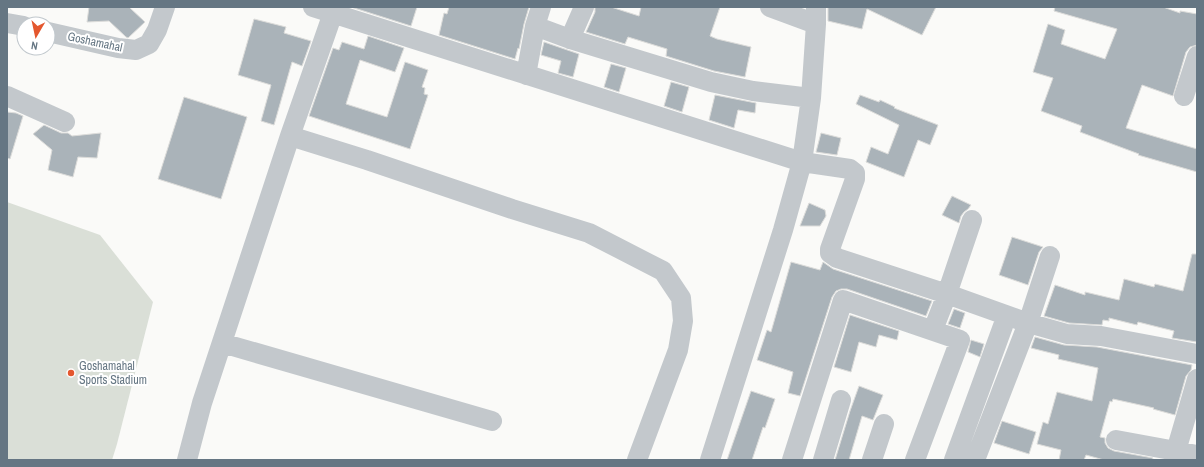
<svg xmlns="http://www.w3.org/2000/svg" width="1204" height="467" viewBox="0 0 1204 467" font-family="'Archivo Narrow',sans-serif">
	<style>
		.green { fill: #dadfd7 }
		.building { fill: #aab3b9; stroke: #dcdcda }
		.lines { fill: none; stroke-linecap: round; stroke-linejoin: round }
		.minor { stroke: #c3c8cc; stroke-width: 20 }
		.poi-dot { fill: #e4572e; stroke: #fff; stroke-width: 1.5 }
		.labels { text-anchor: middle; stroke-width: 4; stroke-linejoin: round; paint-order: stroke }
		.street-label { font-size: 12px; fill: #657683; stroke: #fff }
		.poi-label { font-size: 12px; fill: #657683; stroke: #fff; text-anchor: start }
	</style>
	<rect width="100%" height="100%" fill="#fafaf8"/>
	<path class="green" d="M7,202L100,235L153,302L117,444L112,460H7Z"/>
	<path class="building" d="M89,7H129L145,22L128,38L126,37L109,21L87,22Z
		M351,7H417L411,26Z
		M449,7H529L524,24L519,49L518,48L515,59L439,35L444,13L447,14Z
		M595,7H611L639,16L641,7H720L710,36L717,39L751,47L745,77L714,71L666,56L667,49L628,37L625,44L586,32L595,12Z
		M828,7H936L922,35L867,9L862,29L828,21Z
		M1055,7H1163L1180,13V11L1197,14V45L1190,47L1186,52L1173,96L1142,85L1126,128L1197,149V172L1138,155L1139,154L1080,132L1082,126L1041,111L1053,78L1033,72L1048,24L1065,30L1061,44L1105,59L1117,29L1054,11Z
		M254,19L286,27L284,33L311,41L302,66L292,62L274,125L261,121L271,85L238,75Z
		M368,36L404,48L395,72L360,60L346,104L387,117L405,62L428,70L422,87L425,88L424,94L428,95L410,149L309,116L333,48L339,50L342,42L364,49Z
		M544,42L579,54L573,77L558,73L561,61L541,55Z
		M611,64L626,68L619,92L604,87Z
		M671,82L689,87L682,112L664,106Z
		M715,95L756,103L755,113L738,110L734,128L709,120Z
		M860,95L879,102L880,100L895,107L894,108L938,125L930,145L918,140L904,177L866,162L871,147L888,154L899,125L856,104Z
		M184,97L247,117L221,199L158,179Z
		M7,112L16,113L23,116L10,159L7,158Z
		M44,125L61,133H68L72,136L101,133L97,158L78,157L73,177L48,170L52,150L33,134Z
		M821,133L841,138L837,155L816,152Z
		M952,196L971,205L968,209L964,212L961,216L959,223L942,215Z
		M809,203L825,210L826,216L820,226H800Z
		M1012,237L1043,247L1039,252L1028,285L999,275Z
		M1192,254H1197V342L1172,338L1174,331L1138,322L1137,325L1109,318V321L1103,320L1102,325L1069,323L1044,316L1055,285L1085,295V292L1119,300L1124,279L1154,287L1155,284L1183,291Z
		M791,262L820,270L823,262L833,269L932,301L926,316L847,289H841L836,291L832,297L800,396L788,393L793,372L757,360L767,330L771,332Z
		M954,309L965,313L960,328L948,324Z
		M850,315L899,331L897,340L879,335L876,347L859,342L851,372L834,367Z
		M1035,337L1064,345L1097,347L1192,365L1191,370L1186,376L1175,415L1153,409L1154,408L1113,399L1112,402L1110,401L1100,437L1105,438V443L1108,448L1114,451L1153,458L1152,460H1104L1086,455L1084,460H1059L1061,450L1037,444L1043,422L1048,424L1057,392L1092,401L1098,368L1058,359L1059,355L1031,348Z
		M971,340L984,344L980,357L968,352Z
		M859,386L883,395L873,420L862,416L849,460H835L850,411Z
		M751,391L775,399L765,428L763,427L752,460H727Z
		M1002,421L1036,432L1029,454L994,443Z"/>
	<g class="lines">
		<path class="minor" d="M313,7L802,162L850,169L855,173V179L830,249V253L837,258L947,294L1028,323L1067,334L1101,336L1197,354
			M770,7L816,24
			M7,23L24,26
			M535,26L570,39L711,82L753,91L811,98
			M48,32L118,48L136,50L149,44L157,30L165,7
			M570,39L584,7
			M526,75L535,26L541,7
			M7,96L65,122
			M1184,96L1197,56
			M290,136L367,160L512,209L589,233L663,271L681,298L683,321L678,350L637,460
			M933,330L947,294L972,220
			M222,343L492,421
			M1197,379L1176,451L1197,455
			M1116,440L1176,451L1174,460
			M187,460L202,403L290,136L333,13
			M710,460L783,230L802,162L811,98L816,24V7
			M792,460L843,300L960,340L915,460
			M823,460L841,400
			M872,460L884,424
			M954,460L1003,326
			M975,460L1028,323L1050,256"/>
	</g>
	<circle class="poi-dot" cx="71" cy="373" r="4"/>
	<g class="labels">
		<g class="street-label">
			<text transform="translate(95 42) rotate(12)" y="4">Goshamahal</text>
		</g>
		<g class="poi-label">
			<text x="79" y="370">Goshamahal<tspan x="79" dy="14">Sports Stadium</tspan></text>
		</g>
	</g>
	<rect width="1204" height="467" fill="none" stroke="#657683" stroke-width="16"/>
	<g transform="translate(36 36) rotate(189)"><circle r="19" fill="#ffffff" stroke="#c1c8cd"/>
	<path d="M0-3L7 15L0 10L-7 15Z" fill="#e4572e"/>
	<text y="-6" font-size="11" font-weight="bold" text-anchor="middle" fill="#657683">N</text>
	</g>
</svg>
